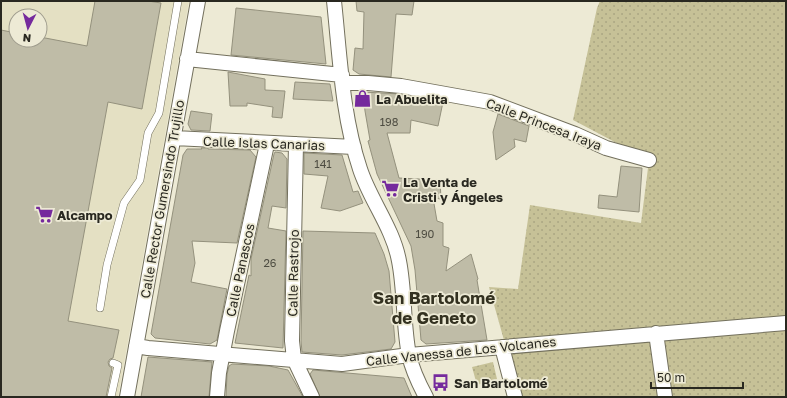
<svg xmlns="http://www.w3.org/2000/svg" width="787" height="398" viewBox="0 0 787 398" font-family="'Golos Text',sans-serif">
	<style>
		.built { fill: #e4e0c3; fill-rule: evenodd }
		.grass { fill: url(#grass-dots) }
		.building { fill: #bfbca7; stroke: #94917d }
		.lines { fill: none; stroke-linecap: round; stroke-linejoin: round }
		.lane-casing { stroke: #73705d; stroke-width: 8 }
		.street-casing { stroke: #73705d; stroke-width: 16 }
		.lane { stroke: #fff; stroke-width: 7 }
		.street { stroke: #fff; stroke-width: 14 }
		.labels { text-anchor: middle; stroke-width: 3.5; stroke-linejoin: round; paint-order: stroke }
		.number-label { font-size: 11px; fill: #4e4d42 }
		.poi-label { font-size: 13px; font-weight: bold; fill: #292820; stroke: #edead5; text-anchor: start }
		.street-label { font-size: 13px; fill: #292820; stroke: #edead5 }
		.district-label { font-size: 17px; font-weight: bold; fill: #333120; stroke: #edead5 }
	</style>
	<defs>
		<pattern id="grass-dots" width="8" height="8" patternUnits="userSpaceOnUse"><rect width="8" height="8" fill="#c6c197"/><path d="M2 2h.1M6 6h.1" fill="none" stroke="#aaa682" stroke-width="1.8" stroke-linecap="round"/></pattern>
	</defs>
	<rect width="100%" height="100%" fill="#edead5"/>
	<path class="built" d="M1,1H189L118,397H1ZM16,16H40V40H16Z"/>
	<path class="grass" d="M600,1H786V397H520L489,287L518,289L530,205L641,223L649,160L573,120L597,8Z
		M493,362L497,379L477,385L472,367Z"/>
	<path class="building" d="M95,1H148L161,3L142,109L108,102L68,321L119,330L113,358L110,359L108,362L109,366L112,368L106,397H1V30L16,33V40H40V37L87,46Z
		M356,1H414L412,15L396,14L391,77L359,74L353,70L355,48L363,49L364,12L357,11Z
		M236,8L321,17L326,64L231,55Z
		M228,72L265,79V90L285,91L282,118L272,117L273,107L247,103V106H230Z
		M295,82L330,84L333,101L293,99Z
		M363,92L400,94L443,102L438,126L411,120L410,133H387L399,178L440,180L441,199L433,198L437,221L443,223V246L449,248L446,271L471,254L478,279L477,280L487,340L426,344L421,340L415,270L411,246L377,174L368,141L370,140L365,111Z
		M191,111L212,114L210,131L191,130L188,124Z
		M498,114L529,126L526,142L514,139L515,147L496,160L493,132Z
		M201,148H208V149L250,150L256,157L237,243L192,241L195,263L191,282L227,289L217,340L210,344L155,338L151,334L183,155L187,149H202Z
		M275,152L282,153L287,159L286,208L272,206L268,228L286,231L283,348L235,343L249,275L251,276V259L274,154Z
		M304,153L342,155L353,192L358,191L363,203L340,211L321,208L328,176L304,174Z
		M621,166L642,168L639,212L598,208L599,195L617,197Z
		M303,231L375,233L384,254L389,271L395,342L391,349L342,355L302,352L301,341Z
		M148,357L212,362L209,397H141Z
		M232,364L269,366L288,370L303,397H226L227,374L229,366Z
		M313,370L404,378L412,397H320L310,374Z"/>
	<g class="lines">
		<defs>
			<path id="lane" d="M100,308L107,265L124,203L140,180L148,133L159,113L178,1
				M111,397L118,365L113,363"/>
			<path id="street" d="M334,1C340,57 342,115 360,169C370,200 393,228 399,261C405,291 403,325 409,355C412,369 419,384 426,397
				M187,59L342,75
				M343,83H368L401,86L490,102L575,134L606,148L649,160
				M174,138L354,147
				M296,144L292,341L294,359L312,397
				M656,333L665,397
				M136,346L148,348L342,364L409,355L786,323
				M502,347L515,397
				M127,397L198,1
				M217,397L219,373L227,331L267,144"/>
		</defs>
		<use href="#lane" class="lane-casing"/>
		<use href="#street" class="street-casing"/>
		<use href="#lane" class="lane"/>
		<use href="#street" class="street"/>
	</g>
	<defs>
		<symbol id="shop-bare" viewBox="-9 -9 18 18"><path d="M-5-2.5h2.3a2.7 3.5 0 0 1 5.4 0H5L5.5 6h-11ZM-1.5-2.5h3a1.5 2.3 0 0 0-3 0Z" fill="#752a9d" stroke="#edead5" stroke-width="2.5" paint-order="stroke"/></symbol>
		<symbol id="supermarket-bare" viewBox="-9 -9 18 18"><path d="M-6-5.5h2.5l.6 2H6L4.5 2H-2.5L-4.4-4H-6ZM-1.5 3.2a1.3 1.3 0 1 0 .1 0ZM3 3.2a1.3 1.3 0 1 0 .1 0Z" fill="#752a9d" stroke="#edead5" stroke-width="2.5" paint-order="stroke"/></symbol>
		<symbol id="bus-bare" viewBox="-9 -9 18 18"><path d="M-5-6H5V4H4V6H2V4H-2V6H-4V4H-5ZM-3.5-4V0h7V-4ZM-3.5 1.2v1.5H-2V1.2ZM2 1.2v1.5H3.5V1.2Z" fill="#752a9d" stroke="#edead5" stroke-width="2.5" paint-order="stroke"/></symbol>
	</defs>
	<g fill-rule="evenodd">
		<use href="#shop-bare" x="350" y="86" width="25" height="25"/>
		<use href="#supermarket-bare" x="378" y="176" width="25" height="25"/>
		<use href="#supermarket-bare" x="32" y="202" width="25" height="25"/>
		<use href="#bus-bare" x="428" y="370" width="25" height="25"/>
	</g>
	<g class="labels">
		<g class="number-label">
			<text x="389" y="126">198</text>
			<text x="323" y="168">141</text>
			<text x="425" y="238">190</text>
			<text x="270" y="267">26</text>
		</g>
		<g class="poi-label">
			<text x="376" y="104">La Abuelita</text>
			<text x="403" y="187">La Venta de<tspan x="403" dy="15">Cristi y Ángeles</tspan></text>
			<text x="57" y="220">Alcampo</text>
			<text x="454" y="388">San Bartolomé</text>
		</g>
		<g class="street-label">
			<text transform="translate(544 124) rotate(21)" y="5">Calle Princesa Iraya</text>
			<text transform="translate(264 143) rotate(2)" y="5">Calle Islas Canarias</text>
			<text transform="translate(162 199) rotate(-80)" y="5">Calle Rector Gumersindo Trujillo</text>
			<text transform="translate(240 270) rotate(-78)" y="5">Calle Panascos</text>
			<text transform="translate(293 273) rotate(-89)" y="5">Calle Rastrojo</text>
			<text transform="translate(461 351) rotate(-6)" y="5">Calle Vanessa de Los Volcanes</text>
		</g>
		<g class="district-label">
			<text x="434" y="304">San Bartolomé<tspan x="434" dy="20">de Geneto</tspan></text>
		</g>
	</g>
	<rect width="787" height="398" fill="none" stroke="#292820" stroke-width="4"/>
	<g transform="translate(28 28) rotate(186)"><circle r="19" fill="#edead5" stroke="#9f9c8d"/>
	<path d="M0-3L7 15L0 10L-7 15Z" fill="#752a9d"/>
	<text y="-6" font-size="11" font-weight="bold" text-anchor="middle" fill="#292820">N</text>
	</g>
	<path d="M651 382v6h92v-6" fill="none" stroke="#292820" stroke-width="2"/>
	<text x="657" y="382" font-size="12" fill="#292820" stroke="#edead5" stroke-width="3" paint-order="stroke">50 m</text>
</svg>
